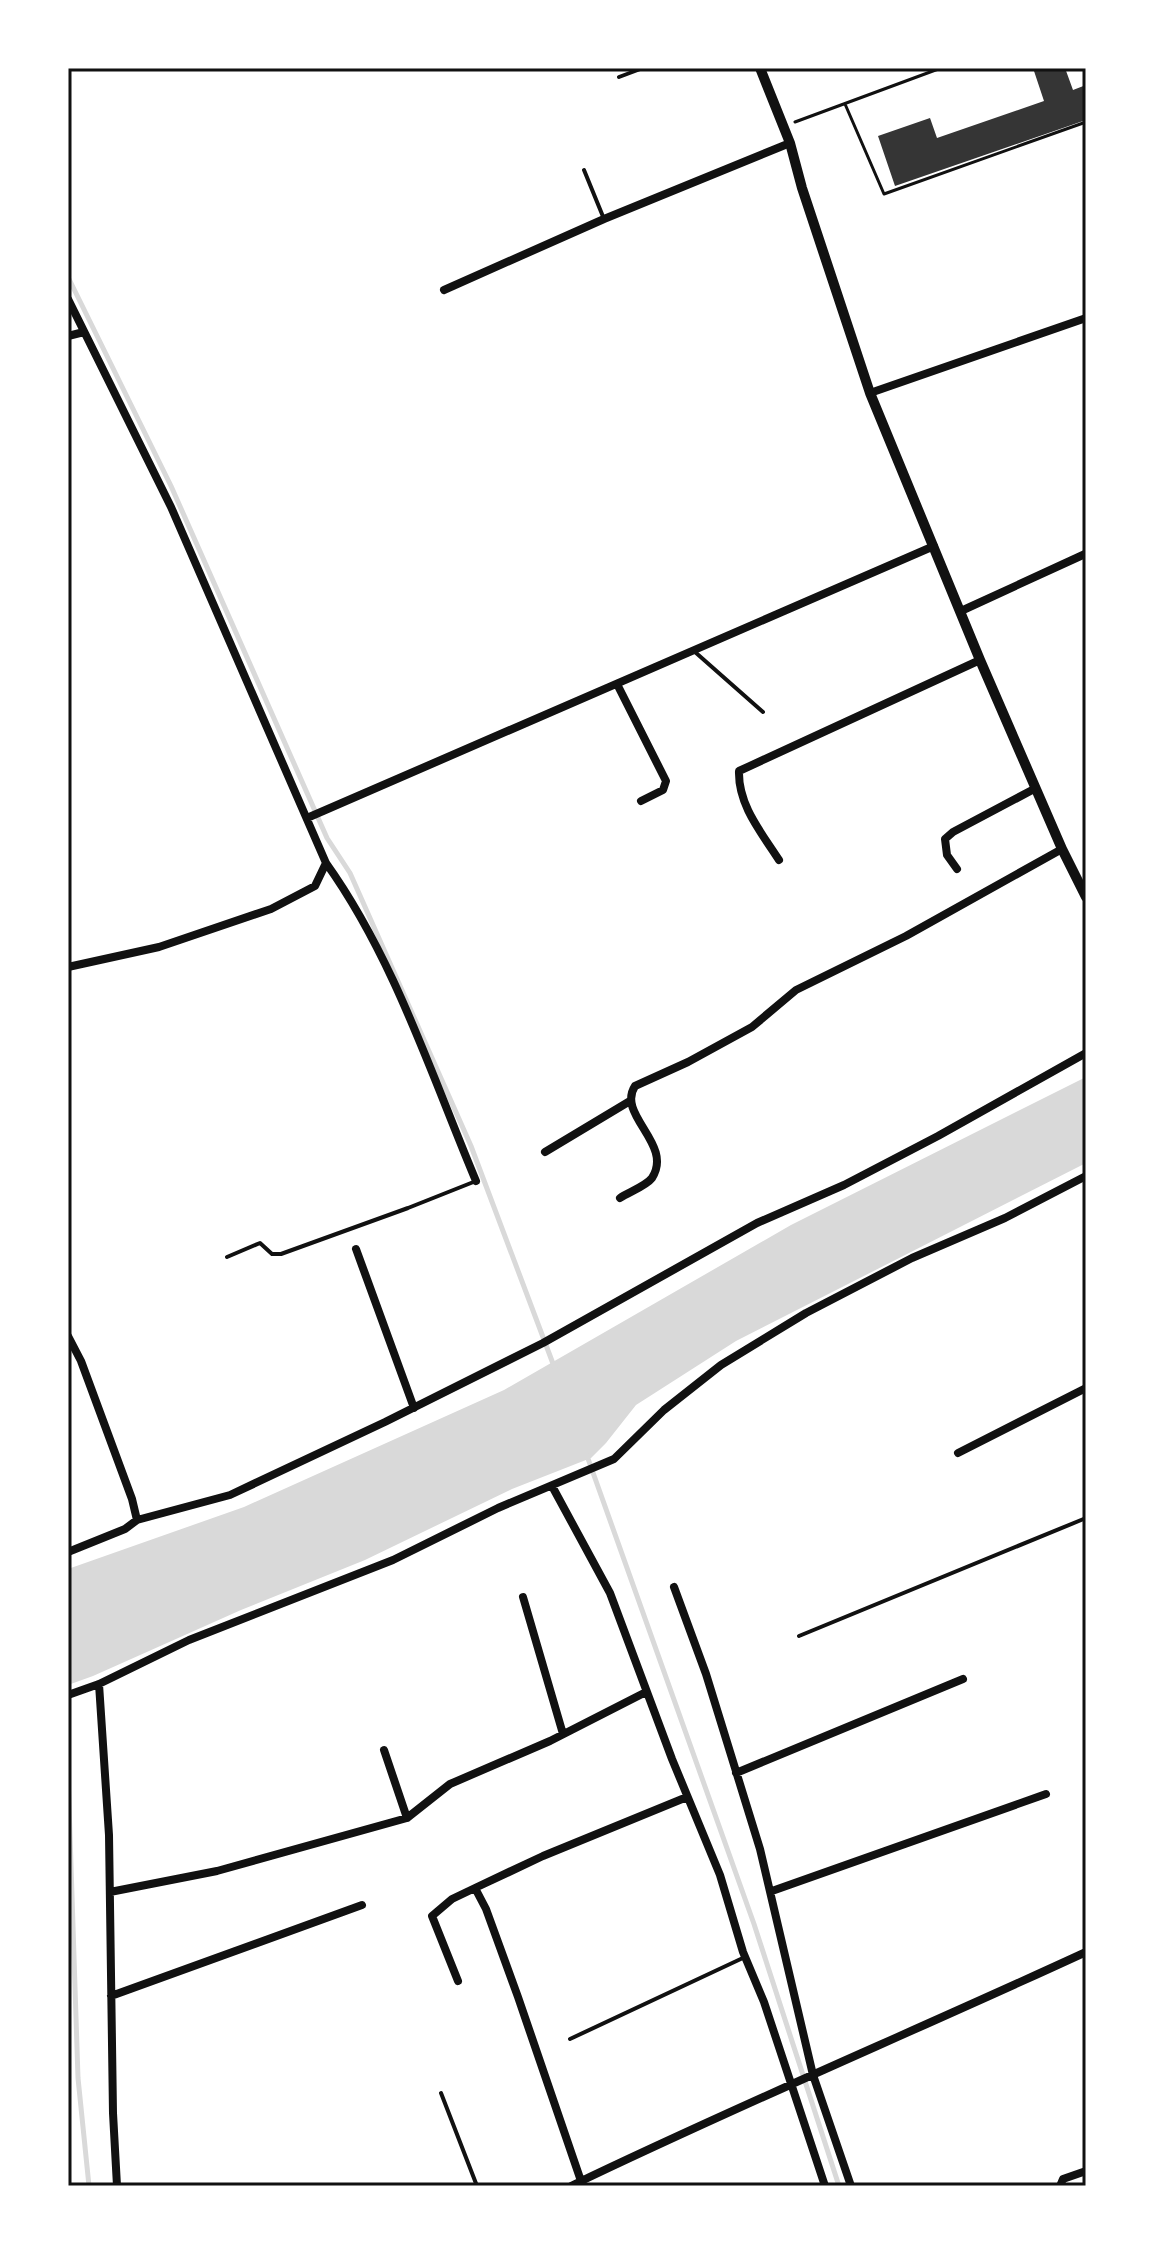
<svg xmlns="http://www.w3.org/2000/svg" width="1154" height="2254" viewBox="0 0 1154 2254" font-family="'Archivo Narrow',sans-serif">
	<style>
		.water { fill: #d9d9d9 }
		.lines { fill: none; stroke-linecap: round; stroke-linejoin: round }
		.stream { stroke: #d9d9d9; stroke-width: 5 }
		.building { fill: #353535 }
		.path { stroke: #111; stroke-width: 3 }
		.service { stroke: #111; stroke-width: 4 }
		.minor { stroke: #111; stroke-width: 8 }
		.tertiary { stroke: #111; stroke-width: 10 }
		.neatline { fill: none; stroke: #111; stroke-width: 3 }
	</style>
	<rect width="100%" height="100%" fill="#fff"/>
	<path class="water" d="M1086,1077V1163L736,1341L636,1405L606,1443L591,1458L512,1489L365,1560L241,1610L93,1676L68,1685V1569L244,1507L504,1390L791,1225Z"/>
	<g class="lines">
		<path class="stream" d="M68,277L171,486L327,838L350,873L471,1146L555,1369
			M586,1453L754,1924L839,2186
			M68,1774L78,2078L89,2186"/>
	</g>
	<path class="building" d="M1033,68H1065L1073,90L1086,85V120L895,186L878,136L930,118L937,138L1044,101Z"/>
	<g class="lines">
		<path class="path" d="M845,104L884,194L1086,122
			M795,122L941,68"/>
		<path class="service" d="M619,77L643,68
			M584,170L604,219
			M695,652L763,712
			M227,1257L260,1243L272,1254H281L408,1208L476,1181
			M799,1636L1086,1518
			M570,2039L745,1957
			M441,2093L477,2186"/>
		<path class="minor" d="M444,290L604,219L790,143
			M68,299L171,507L326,863C394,958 431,1074 476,1181
			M68,336L84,332
			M870,393L1086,318
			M961,611L1085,554
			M617,684L666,781L663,790L641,801
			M307,818L934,546
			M779,860C761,832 738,805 739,771L980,660
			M957,869L947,855L945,839L953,832L1036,788
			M68,967L159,947L271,909L315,886L326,863
			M545,1152L630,1101
			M620,1198C629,1192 646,1186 652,1178C674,1144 616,1115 635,1086L688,1062L752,1027L796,990L906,936L1062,849
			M356,1249L414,1408
			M68,1336L81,1361L132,1499L137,1520
			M958,1453L1086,1388
			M552,1486L610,1593L672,1759L720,1875L743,1952L764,2002L825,2186
			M68,1552L125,1529L137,1520L230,1495L385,1422L543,1343L757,1223L844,1185L938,1136L1086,1053
			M674,1587L706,1674L760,1849L813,2075L851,2186
			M523,1597L563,1734
			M99,1684L109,1835L113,2113L117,2186
			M68,1695L99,1684L189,1640L393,1560L498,1508L614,1459L664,1410L721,1365L806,1313L912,1258L1005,1218L1086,1176
			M384,1750L407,1818
			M736,1773L963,1679
			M475,1888L543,1856L687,1797
			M772,1891L1046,1794
			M110,1892L217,1871L407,1818L450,1784L550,1741L646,1692
			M458,1981L432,1916L452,1899L475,1888L486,1909L518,1997L581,2181
			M111,1996L362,1905
			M571,2186C741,2104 915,2031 1086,1952
			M1060,2186L1063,2179L1086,2171"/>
		<path class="tertiary" d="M760,68L790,143L802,188L870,393L980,660L1062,849L1086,897"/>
	</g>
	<rect width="1154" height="2254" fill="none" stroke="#ffffff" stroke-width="140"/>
	<rect x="70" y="70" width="1014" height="2114" class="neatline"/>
</svg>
